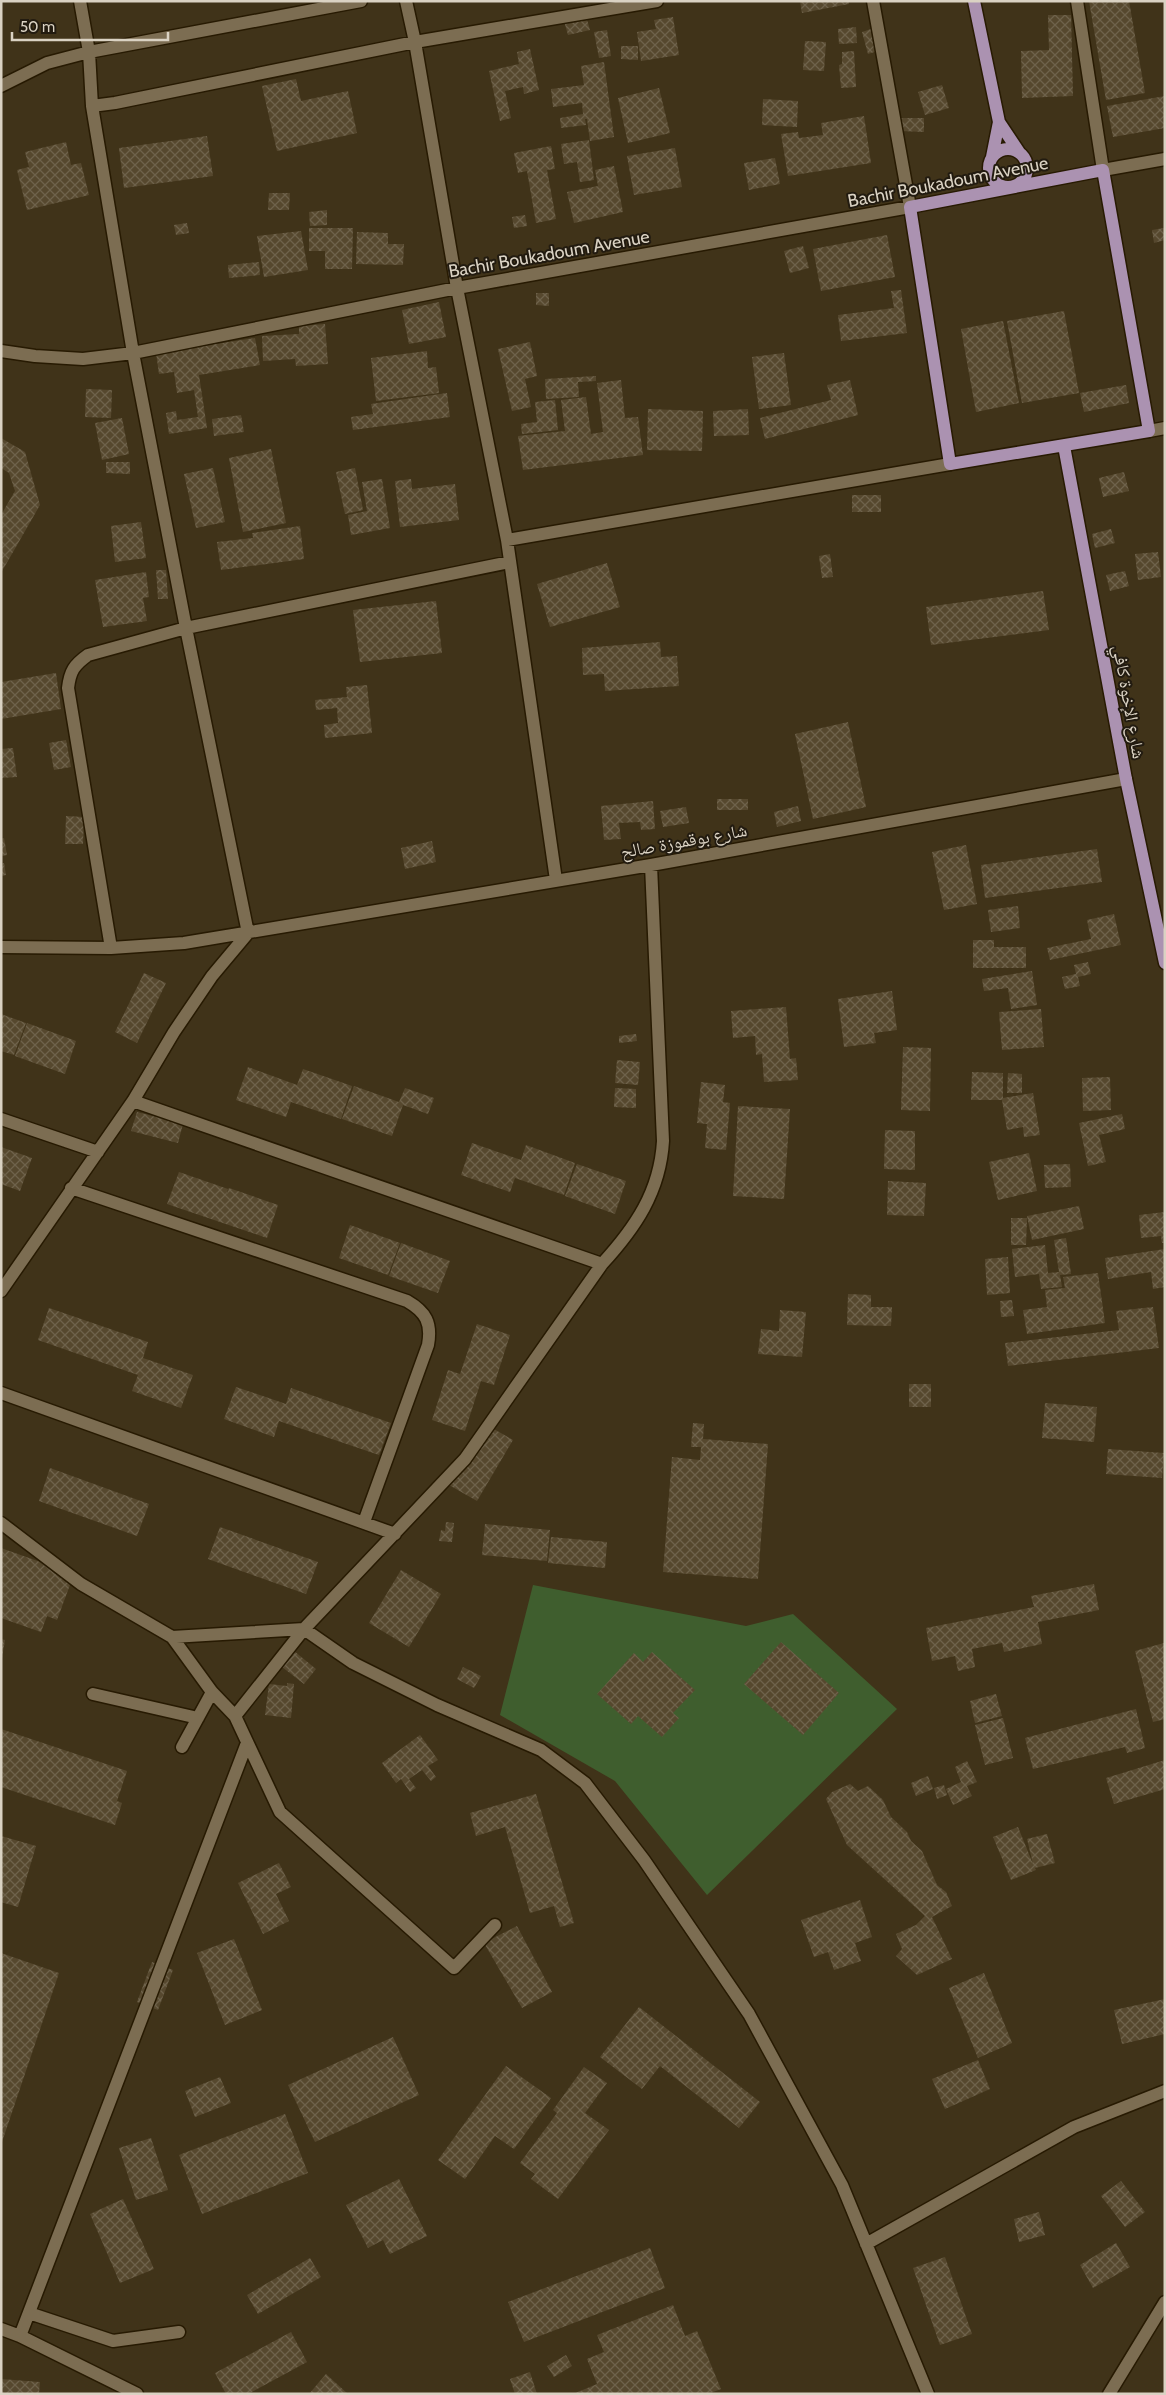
<svg xmlns="http://www.w3.org/2000/svg" width="1166" height="2395" viewBox="0 0 1166 2395" font-family="Cabin,'Noto Naskh Arabic',sans-serif">
	<style>
		.pitch { fill: #3f5e2e }
		.building { fill: url(#building-cross-hatch) }
		.lines { fill: none; stroke-linecap: round; stroke-linejoin: round }
		.minor-casing { stroke: #271a02; stroke-width: 15 }
		.major-casing { stroke: #271a02; stroke-width: 15 }
		.minor { stroke: #7c6d52; stroke-width: 12 }
		.major { stroke: #ab92b1; stroke-width: 12 }
		.labels { text-anchor: middle; stroke-width: 4; stroke-linejoin: round; paint-order: stroke }
		.street-label { font-size: 18px; fill: #dad2c3; stroke: #221b10 }
	</style>
	<defs>
		<pattern id="building-cross-hatch" width="8" height="8" patternUnits="userSpaceOnUse" patternTransform="scale(1.25)"><rect width="8" height="8" fill="#56482e"/><path d="M0 0l8 8M0 8l8-8" fill="none" stroke="#6e624b"/></pattern>
	</defs>
	<rect width="100%" height="100%" fill="#403319"/>
	<path class="pitch" d="M533,1585L746,1626L793,1614L897,1709L707,1895L615,1781L500,1715Z"/>
	<path class="building" d="M800,1H849V4L802,13Z
		M1089,1H1129L1145,93L1106,100Z
		M1048,15H1071L1073,96L1022,98L1021,51L1049,50Z
		M586,16L590,30L568,35L564,21Z
		M673,17L679,55L641,61L637,32L656,29L654,20Z
		M856,27L857,43L839,44L838,29Z
		M874,28L881,50L868,54L862,32Z
		M607,30L611,56L599,58L594,32Z
		M805,41L826,42L824,71L803,70Z
		M621,46H638V60L621,59Z
		M530,49L539,90L524,94L523,87L505,91L511,118L500,121L489,71L519,64L517,52Z
		M854,51L856,87L841,88L839,65L842,64V52Z
		M604,62L614,137L590,141L587,119H585L586,125L561,128L560,118L583,114L582,103L553,107L551,89L584,85L581,66Z
		M296,79L301,101L348,91L357,133L277,151L262,86Z
		M942,85L949,108L925,115L918,92Z
		M659,88L670,133L628,143L618,98Z
		M1165,96V128L1113,137L1107,106Z
		M763,99L798,101L797,127L762,125Z
		M864,116L871,163L788,176L781,134L798,132L799,138L823,135L821,123Z
		M901,118H924V132L901,131Z
		M207,136L213,176L124,188L119,148Z
		M589,140L594,180L580,182L577,162L564,164L561,144Z
		M66,142L71,165L81,163L89,195L27,210L17,170L29,167L25,152Z
		M551,146L555,169L547,170L556,219L536,223L527,171L518,173L514,153Z
		M675,148L682,187L634,195L627,156Z
		M775,158L780,184L749,190L744,163Z
		M614,166L623,212L574,223L567,192L598,186L595,170Z
		M269,193H290L289,210H268Z
		M327,210V225L310,226L309,212Z
		M525,215L527,226L514,228L512,217Z
		M187,223L189,233L176,235L174,225Z
		M309,228H353L352,269H325V251H309Z
		M1164,228L1165,240L1154,243L1152,230Z
		M301,231L308,270L264,277L257,236Z
		M357,232L388,233V244H404L403,265L356,264Z
		M887,235L895,277L821,291L813,249Z
		M803,246L809,268L790,273L784,251Z
		M259,262L260,275L229,278L228,265Z
		M901,290L907,333L841,341L838,315L894,308L891,291Z
		M536,293H549V306L536,305Z
		M439,302L446,337L409,344L402,310Z
		M1064,311L1079,393L1022,403L1007,321Z
		M1003,321L1019,403L976,412L961,329Z
		M325,324L328,364L296,366L295,359L263,361L262,336L299,334V326Z
		M255,338L260,365L199,375L207,428L169,434L166,413L176,411L177,420L198,417L194,390L177,393L174,372L159,374L156,353Z
		M530,342L537,376L525,379L531,407L512,411L498,349Z
		M427,351L428,368L436,367L439,393L376,401L371,358Z
		M784,353L791,405L759,409L752,357Z
		M596,376V381L578,382L579,397L546,399L545,379Z
		M621,380L625,418L638,417L643,455L523,470L518,436L565,431L561,400L586,397L591,434L603,432L597,383Z
		M850,380L858,415L765,439L760,418L831,400L827,385Z
		M1126,385L1129,403L1084,412L1080,393Z
		M86,389L112,390L111,418L85,417Z
		M447,393L450,417L353,430L351,417L373,414L371,404Z
		M555,400L558,430L522,434L521,424L537,422L535,402Z
		M648,409L703,411L702,451L647,450Z
		M748,409L749,435L714,436L713,411Z
		M241,415L244,432L214,436L212,419Z
		M122,418L129,454L102,460L95,423Z
		M1,438L25,452L40,505L1,573V515L15,491L9,473L1,468Z
		M271,449L286,523L243,532L229,458Z
		M106,462H130V474L106,473Z
		M213,468L225,522L196,528L184,474Z
		M355,468L363,510L345,514L336,472Z
		M1124,472L1129,491L1103,497L1099,478Z
		M382,479L390,528L351,535L348,515L367,511L362,482Z
		M411,479L412,489L455,484L459,520L400,527L395,481Z
		M852,495H881V512H852Z
		M141,522L146,558L115,562L111,526Z
		M300,526L304,559L221,570L217,542L253,538L252,533Z
		M1111,529L1115,543L1095,548L1092,534Z
		M1158,552L1161,577L1138,580L1135,554Z
		M830,554L833,577L822,578L819,556Z
		M607,563L620,607L550,627L537,584Z
		M156,570H166L168,599H158Z
		M1125,571L1129,586L1110,591L1106,575Z
		M146,572L149,597L143,598L147,621L103,627L95,580Z
		M1043,591L1049,630L931,645L926,607Z
		M436,601L442,653L360,662L353,610Z
		M660,642L661,657L677,656L679,686L605,691L604,674L583,675L582,648Z
		M56,673L61,709L1,719V682Z
		M367,685L372,733L325,738L324,725L338,723L337,708L316,710L315,700L347,697L346,687Z
		M848,722L866,807L813,819L795,734Z
		M66,740L71,767L54,770L49,743Z
		M13,748L17,777L1,778V749Z
		M717,799H748V810H717Z
		M653,801L655,829L641,830L640,822L619,823L621,839L604,840L601,806Z
		M798,806L801,821L777,827L774,812Z
		M686,807L689,823L663,827L660,811Z
		M66,816L84,817L83,844H65Z
		M4,838L7,855L1,856V839Z
		M432,841L436,862L405,869L401,848Z
		M966,845L977,904L944,910L932,852Z
		M1097,849L1102,882L985,898L981,865Z
		M4,863L6,875L1,876V864Z
		M1018,906L1020,928L991,932L988,910Z
		M1114,914L1121,945L1050,960L1047,948L1091,939L1087,920Z
		M973,940H994V947H1026V968H973Z
		M1088,962L1091,974L1078,977L1080,986L1065,989L1062,977L1076,974L1074,965Z
		M1032,971L1037,1005L1011,1009L1008,988L984,991L982,979Z
		M144,973L166,983L137,1043L115,1032Z
		M892,991L897,1030L874,1033L876,1043L844,1047L838,999Z
		M786,1007L790,1059L796,1058L798,1080L764,1082L762,1054L756,1055L755,1036L733,1038L731,1011Z
		M1041,1009L1044,1047L1002,1050L999,1012Z
		M1,1014L26,1023L14,1055L1,1051Z
		M27,1023L76,1041L65,1074L15,1056Z
		M636,1034L637,1041L619,1043V1036Z
		M903,1047L931,1048L930,1111L901,1110Z
		M617,1060L640,1062L638,1085L615,1083Z
		M248,1067L297,1085L303,1069L352,1086L341,1119L291,1102L286,1117L236,1100Z
		M972,1072L1003,1073V1098L1033,1093L1040,1135L1024,1137L1023,1127L1007,1130L1002,1100H971Z
		M1008,1073L1022,1074V1093H1007Z
		M1110,1077L1111,1110L1083,1111L1082,1078Z
		M701,1082L725,1085L723,1102L730,1103L726,1150L705,1148L707,1124L697,1123Z
		M354,1086L399,1102L405,1088L434,1098L428,1114L403,1105L392,1136L342,1119Z
		M615,1088L636,1089V1108L614,1107Z
		M738,1106L790,1109L784,1199L733,1196Z
		M137,1112L183,1124L178,1143L131,1131Z
		M1122,1114L1125,1129L1099,1135L1106,1162L1088,1166L1079,1123Z
		M885,1130L915,1131V1170L884,1169Z
		M472,1143L521,1160L526,1145L575,1163L564,1195L515,1178L510,1192L461,1175Z
		M1,1147L32,1158L20,1191L1,1184Z
		M1029,1153L1037,1191L998,1200L989,1162Z
		M577,1164L626,1181L615,1214L565,1196Z
		M1070,1164L1071,1187L1045,1188L1044,1165Z
		M179,1172L228,1189L226,1196L229,1188L278,1205L267,1238L167,1204Z
		M888,1181L926,1183L924,1216L887,1215Z
		M1079,1206L1084,1229L1032,1240L1027,1216Z
		M1165,1212V1243H1162L1161,1236L1141,1238L1139,1215Z
		M1011,1218H1027L1026,1245H1011Z
		M350,1225L400,1243L388,1275L339,1258Z
		M1066,1238L1071,1274L1060,1275L1062,1287L1041,1289L1039,1274L1015,1277L1012,1249L1045,1245L1048,1273L1059,1272L1054,1240Z
		M401,1243L450,1261L438,1293L389,1276Z
		M1165,1249V1287L1153,1289L1151,1272L1108,1279L1105,1258Z
		M1008,1257L1010,1293L987,1295L985,1259Z
		M1098,1273L1105,1323L1027,1334L1023,1310L1047,1307L1045,1290L1065,1288L1063,1277Z
		M848,1294L871,1295V1307H892L891,1326L847,1325Z
		M1012,1300L1014,1316L1001,1317L1000,1301Z
		M1153,1307L1159,1348L1008,1366L1005,1343L1119,1330L1116,1311Z
		M49,1308L148,1342L143,1358L193,1375L181,1408L132,1391L138,1375L38,1340Z
		M780,1310L806,1312L802,1357L758,1354L761,1329L779,1331Z
		M477,1324L510,1335L494,1385L481,1381L465,1431L432,1420L448,1370L460,1374Z
		M909,1384H931V1407H909Z
		M236,1387L286,1404L291,1388L391,1423L379,1455L279,1421L274,1437L224,1419Z
		M1045,1403L1097,1407L1094,1442L1042,1438Z
		M693,1423L704,1424L703,1439L768,1444L758,1579L663,1572L672,1457L700,1460L701,1447H691Z
		M485,1424L513,1440L477,1501L449,1485Z
		M1108,1449L1164,1453L1162,1478L1106,1474Z
		M50,1468L149,1504L137,1536L39,1501Z
		M446,1522L454,1523L452,1542L439,1541L441,1530L445,1531Z
		M485,1524L550,1530L547,1561L482,1555Z
		M220,1527L318,1562L306,1594L208,1559Z
		M551,1537L607,1542L605,1568L548,1563Z
		M1,1548L74,1574L57,1620L47,1616L41,1632L1,1618Z
		M401,1570L441,1594L409,1647L369,1623Z
		M1094,1584L1099,1610L1038,1622L1042,1644L1004,1652L1002,1643L972,1649L975,1667L958,1671L955,1656L932,1661L926,1628L1034,1607L1031,1596Z
		M1,1639L5,1640L2,1658H1Z
		M781,1642L839,1693L803,1735L744,1684Z
		M1164,1643L1165,1719L1153,1722L1135,1651Z
		M294,1651L316,1669L304,1684L282,1667Z
		M652,1652L695,1690L673,1713L679,1718L662,1737L638,1716L631,1724L597,1694L634,1653L643,1662Z
		M463,1667L481,1676L474,1688L457,1679Z
		M287,1683L294,1684L291,1718L265,1715L269,1684L287,1686Z
		M996,1694L1002,1716L975,1723L970,1701Z
		M1136,1709L1145,1748L1127,1753L1125,1747L1033,1769L1025,1738Z
		M1003,1718L1013,1758L985,1765L975,1725Z
		M1,1729L127,1771L117,1801L122,1803L115,1825L1,1787Z
		M420,1735L438,1760L428,1766L436,1777L431,1781L422,1770L409,1779L416,1788L410,1792L401,1779L396,1783L382,1763Z
		M1165,1760V1789L1114,1804L1106,1778Z
		M967,1761L977,1782L967,1786L972,1796L953,1805L946,1789L961,1782L955,1767Z
		M928,1776L933,1789L916,1796L911,1783Z
		M850,1784L858,1791L868,1786L883,1800L891,1817L907,1832L911,1841L922,1851L937,1885L946,1892L952,1906L932,1917L952,1959L917,1975L896,1956L902,1949L896,1934L916,1925L925,1916L847,1845L826,1799L832,1792Z
		M944,1785L947,1795L937,1799L934,1788Z
		M536,1794L574,1923L560,1927L554,1906L530,1913L505,1827L476,1836L470,1813Z
		M1018,1827L1033,1864L1027,1839L1047,1834L1055,1863L1035,1868L1036,1870L1011,1880L993,1837Z
		M1,1836L36,1846L18,1907L1,1902Z
		M279,1863L291,1887L276,1894L289,1921L263,1934L238,1883Z
		M860,1900L872,1937L855,1943L861,1961L834,1970L828,1952L814,1957L801,1920Z
		M517,1926L552,1992L522,2008L484,1943Z
		M234,1939L262,2010L225,2025L197,1953Z
		M1,1953L59,1973L2,2142H1Z
		M152,1962L173,1970L158,2010L137,2002Z
		M984,1973L1012,2043L978,2058L949,1988Z
		M1165,1999V2034L1122,2044L1114,2010Z
		M639,2007L760,2102L739,2128L660,2066L642,2089L600,2057Z
		M393,2037L419,2095L315,2142L288,2085Z
		M978,2060L990,2089L945,2109L932,2079Z
		M506,2066L551,2098L514,2149L495,2136L465,2179L438,2160Z
		M584,2067L607,2083L585,2113L609,2130L558,2199L531,2179L535,2174L520,2163L557,2113L553,2110Z
		M220,2077L231,2103L195,2117L185,2091Z
		M285,2114L308,2173L202,2214L179,2155Z
		M151,2138L168,2190L136,2200L119,2148Z
		M399,2179L427,2236L390,2254L383,2240L368,2248L346,2205Z
		M1121,2181L1145,2212L1125,2227L1101,2196Z
		M123,2199L154,2269L120,2283L90,2214Z
		M1039,2212L1045,2235L1019,2242L1014,2219Z
		M1116,2243L1130,2267L1093,2288L1080,2265Z
		M650,2248L665,2288L524,2342L508,2302Z
		M945,2257L972,2334L940,2345L913,2268Z
		M310,2258L321,2277L258,2314L247,2295Z
		M673,2305L685,2336L697,2331L721,2389L708,2394H573L597,2384L587,2359L604,2352L597,2335Z
		M291,2332L307,2362L248,2394H226L215,2373Z
		M566,2355L572,2366L554,2377L547,2366Z
		M530,2372L537,2394H515L510,2379Z
		M326,2374L348,2394H309Z
		M1,2379L40,2382L39,2394H1Z"/>
	<g class="lines">
		<defs>
			<path id="minor" d="M80,1L89,52L92,106L133,353L186,628L248,933
				M406,1L415,42L457,288L507,540L556,880
				M1077,1L1103,170L1165,159
				M1,86L47,63L89,52L361,1
				M92,106L115,103L415,42L657,1
				M1,351L35,356L83,359L133,353L457,288L910,207L873,1
				M1149,431L1165,428
				M507,540L950,464
				M1,947L111,948L184,943L651,865L1126,779
				M111,948L68,688C70,671 74,665 88,655L186,628L510,562
				M133,1101L602,1264
				M1,1119L98,1152
				M71,1188L407,1301C426,1312 432,1323 428,1345L364,1522
				M1,1291L133,1101L174,1032L212,976L248,933
				M1,1393L395,1534
				M1,1523L81,1584L172,1637L212,1692L235,1716L280,1812L454,1968L495,1925
				M172,1637L304,1629L353,1663L437,1705L541,1750L585,1783L644,1860L749,2014L842,2185L928,2394
				M93,1694L198,1718
				M235,1716L304,1629L465,1459L602,1264C635,1228 660,1192 663,1141L651,865
				M182,1747L212,1692
				M866,2244L1074,2127L1165,2091
				M29,2313L113,2341L179,2332
				M1,2329L20,2336L137,2394
				M20,2336L247,1743
				M1109,2394L1165,2302"/>
			<path id="major" d="M974,1L999,122L992,157
				M999,122L1019,152
				M989 168a19 19 0 1 1 38 0a19 19 0 1 1-38 0Z
				M1103,170L1149,431L950,464L910,207Z
				M1064,446L1126,779L1165,963"/>
		</defs>
		<use href="#minor" class="minor-casing"/>
		<use href="#major" class="major-casing"/>
		<use href="#minor" class="minor"/>
		<use href="#major" class="major"/>
	</g>
	<g class="labels">
		<g class="street-label">
			<text transform="translate(948 182) rotate(-11)" y="6">Bachir Boukadoum Avenue</text>
			<text transform="translate(549 254) rotate(-10)" y="6">Bachir Boukadoum Avenue</text>
			<text transform="translate(1129 702) rotate(80)" y="6">شارع الإخوة كافي</text>
			<text transform="translate(684 841) rotate(-10)" y="6">شارع بوقموزة صالح</text>
		</g>
	</g>
	<rect width="1166" height="2395" fill="none" stroke="#dad2c3" stroke-width="5"/>
	<path d="M12 32v8h156v-8" fill="none" stroke="#dad2c3" stroke-width="2.5"/>
	<text x="20" y="32" font-size="15" fill="#dad2c3" stroke="#221b10" stroke-width="4" paint-order="stroke">50 m</text>
</svg>
